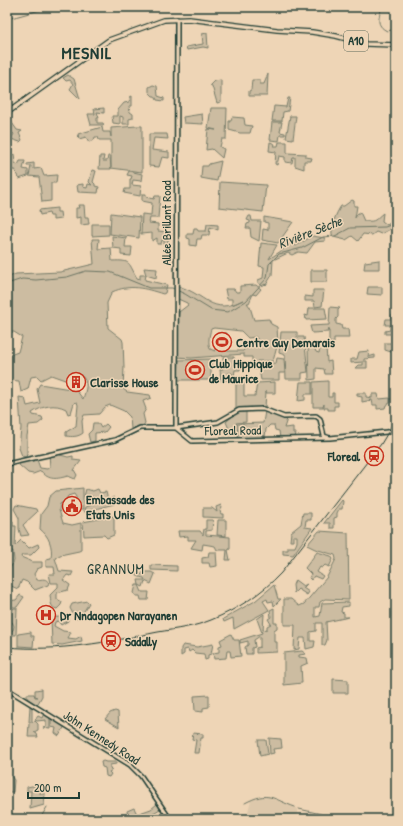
<svg xmlns="http://www.w3.org/2000/svg" width="403" height="826" viewBox="0 0 403 826" font-family="'Patrick Hand',sans-serif">
	<style>
		.built { fill: #ddc8ab }
		.green { fill: #ccbca1; stroke: #767c6a; fill-rule: evenodd }
		.lines { fill: none; stroke-linecap: round; stroke-linejoin: round }
		.stream { stroke: #6a7463; stroke-width: 1 }
		.secondary-casing { stroke: #1f3d34; stroke-width: 6 }
		.primary-casing { stroke: #1f3d34; stroke-width: 6 }
		.secondary { stroke: #eed5b6; stroke-width: 3 }
		.primary { stroke: #eed5b6; stroke-width: 3.5 }
		.tram { stroke: #1f3d34; stroke-width: 1 }
		.labels { text-anchor: middle; stroke-width: 3; stroke-linejoin: round; paint-order: stroke }
		.shield { fill: #eed5b6; stroke: #5d6b5b; stroke-width: 1 }
		.shield-label { font-size: 12px; font-weight: bold; fill: #1f3d34 }
		.street-label { font-size: 13px; fill: #1f3d34; stroke: #eed5b6 }
		.poi-label { font-size: 13px; font-weight: bold; fill: #1f3d34; stroke: #eed5b6; text-anchor: start }
		.water-label { font-size: 14px; font-style: italic; fill: #324b40; stroke: #eed5b6 }
		.neighbourhood-label { font-size: 14px; letter-spacing: 1px; fill: #1f3d34; stroke: #eed5b6 }
		.district-label { font-size: 17px; font-weight: bold; letter-spacing: 1px; fill: #1f3d34; stroke: #eed5b6 }
	</style>
	<rect width="100%" height="100%" fill="#eed5b6"/>
	<filter id="ink" filterUnits="userSpaceOnUse"><feTurbulence type="fractalNoise" baseFrequency=".025" numOctaves="2"/><feDisplacementMap in="SourceGraphic" scale="8" xChannelSelector="R" yChannelSelector="G"/><feConvolveMatrix kernelMatrix="1 2 1 2 8 2 1 2 1" color-interpolation-filters="sRGB"/></filter>
	<g filter="url(#ink)">
		<path class="built" d="M266,796L296,808L298,812L295,819H262L248,812L251,800Z"/>
		<path class="green" d="M207,33L208,48L203,47L187,50L186,47L203,44L202,34Z
			M268,74L267,96H249V91L251,90L252,80H260V84H264Z
			M68,75L74,79L80,99L70,89L73,84L70,80L66,81L63,78Z
			M221,80V102L217,103L212,86L210,85L214,81Z
			M153,85L157,86L158,96L164,98V101L157,100L155,96H153L149,92V87Z
			M132,96V106H129L130,112L133,114V118L129,119V124H123V117L120,116V124L113,123L112,116H118V110L124,103L129,102L130,97Z
			M288,98H290L288,111L283,112L282,121H272L274,106L286,107Z
			M104,108V113L97,112L99,118H97V123H103L104,125H91L88,114H95L94,109Z
			M211,108H227L226,139H222L220,147L224,149L222,158L212,149L206,150L208,129L216,130L208,128Z
			M202,114L203,124L184,123L183,117Z
			M290,116H296L293,139L286,138Z
			M232,117L244,118L245,125L252,126L250,133H240L229,130V121H231Z
			M10,120L17,130L22,131L19,133L22,140L20,142L11,139L14,134L11,131V135L8,136L7,148V131L12,129L10,126L7,127V123Z
			M272,122H282L280,132L285,133V135H280L279,141L270,140Z
			M137,126H142V172L111,168V140H99L98,137H95L94,140L89,142L86,137L79,139L78,134L102,127L103,132H110L111,137V128Z
			M149,134H167L168,139L154,138L152,150L169,152V158L162,157L159,167L149,166Z
			M270,142L275,144L274,146H278L279,142H287V153L306,154V157L312,158L311,161H304V169L295,166V157H293L292,163L285,162V157L279,156L277,165L275,164L276,152L269,151Z
			M14,154L15,163L18,165L20,161H25L23,169L28,170V176L19,179L18,175L15,172L16,170H9L7,160Z
			M100,156H104L103,161H107L108,156H110L111,169H99Z
			M221,161L217,181L201,178L202,166H208L209,164Z
			M34,163V169L41,168L44,176L57,175L56,183H51V201L42,202L39,177L29,176L31,166H27V164Z
			M92,170L96,171L93,182L95,184V186L99,187L98,193L78,192L77,185L83,184V187L87,188L88,184L92,185L89,182Z
			M129,171L142,174L141,181L133,180L132,185L141,186L140,196L124,193L125,189H130V179H131L132,176L127,175Z
			M220,182L266,185L263,212L219,207Z
			M142,194H146V197L154,199L155,196H160L158,218H150L149,223L158,224V231L168,232V244H164V241L162,240L161,244H157V238L152,241V233L141,234L142,214L151,215L152,203L142,201Z
			M352,200L354,201V206H357L355,218L357,214L360,212L364,221C377,222 374,220 383,213L382,221L387,225L393,221L396,216V226L381,234L376,232L372,235L363,234L358,241L352,236L346,240L333,237C329,230 336,213 341,206H344Z
			M78,205H84L85,217H88L89,224L81,225V217L76,218V208H79Z
			M57,208V212H60L61,219L53,220V216H50L49,213L40,215L39,210Z
			M111,213L140,217L139,238L110,234Z
			M249,216H251L252,221H261L259,241L251,237L250,228H246L247,224L250,223V221L247,220Z
			M264,217L293,222L278,243L262,240L263,229L268,230V223L264,222Z
			M92,224H109V235L92,236Z
			M207,224L218,225V230L210,227L209,235H202L201,239H197L196,246L190,245V239L187,238V234H193L194,228H197L198,231H206Z
			M112,236L126,238L125,247H132L131,256L121,255V249L113,248Z
			M312,236L325,238V241L315,242L307,253L298,252L292,255L288,253L273,260L272,275L266,285L265,284L262,286L258,283V280L263,278L264,267L259,266L261,243L277,245L269,259L284,249L288,241L296,246Z
			M92,239H99L98,249L111,248L112,261C132,260 128,263 137,278L140,279V275H146L144,268L157,269L156,278L146,275L145,280L167,285L165,293L163,294C144,288 130,284 112,292L107,303L108,328L122,339L123,342L124,367L123,389L127,392L150,395L151,398L143,401L146,409L143,414L145,423L143,426L131,429L130,417L124,411L110,405L105,407L99,414L84,415L82,421L83,433C78,437 72,437 66,436V432L76,426L78,405L77,402L74,403L71,413L68,414L66,409C55,403 42,406 32,413L33,415L42,417L43,420L38,424L29,425L27,436V454L26,457L22,456L19,448L21,428L19,397L25,398L27,406L40,403L37,389L40,384L76,390L83,399C86,389 89,383 81,375L65,380L51,375L41,380L37,376L31,377L28,389L21,392L19,381L7,380V356L18,352L22,337L14,332H7V278L16,274L60,272L94,264Z
			M379,260V269H364L365,262Z
			M311,270H327V282H311Z
			M256,285L261,289L256,295L253,294L249,303H247L250,307L254,320L269,319L271,324L277,327L278,343L273,361H257V369H252V357H244V354L191,358L177,357V330L179,312L188,305L187,303L178,299L177,286C206,293 211,317 243,300L232,305V299H227L225,289H234L236,292H240V286ZM214,328L241,331L248,338L256,337L259,342L255,338L243,351H227V333H216L215,351L210,349C208,342 209,336 211,329Z
			M368,287H382V295L367,294Z
			M313,290H324L322,306L315,307L314,301H305V296L313,297Z
			M330,307L340,308L338,310V317L336,319V324L341,325L342,329H348L349,338H334V343H329V328L328,332L312,333L310,326L329,325Z
			M309,308H325L327,319L306,320L305,315L308,316Z
			M396,313V356L394,353L385,350V343H393L392,334H385V331L390,330V325H385L386,319H391L392,314Z
			M281,332H297V337H304L308,372L302,373V379H286L285,355L279,353Z
			M326,346L327,362L331,361L332,374H325L324,369L316,368V379L309,380L308,348L314,347L316,352L319,353L320,347Z
			M369,351L368,357L375,355V358L364,359V361H367V368H355L358,365H363V362L351,363V359H357L359,352Z
			M223,357H234V365H240V370H235L234,376L240,378V380L232,381V373H228V380L221,381L220,369H223Z
			M277,358L284,359L285,373H279V380H261L258,364L276,363Z
			M211,359V380H178L179,360Z
			M328,381V397H332V393H334V402H338V406H334V410H328V408H324V404L323,407H313V382Z
			M275,382V393H266V391L265,408L236,409V383H244V396H255L257,383Z
			M300,382H312V394H305V400L298,401Z
			M357,393H366V397L372,398V394H378L379,399L390,398V403L386,405L385,408L377,409V405H373L372,400L362,402V397L357,396Z
			M246,411V422L236,423V431H230L226,422L237,412Z
			M265,411L281,418L287,419L284,428L293,427V433H296L295,438H280L279,431L275,430L274,425H270L266,429L265,437L264,435L263,438H238L237,424L263,423Z
			M93,423H98L101,428L106,424L109,427L105,432L95,433V441L90,442L88,434L92,430Z
			M59,453L60,455L68,457L73,456V460L81,461L74,470L77,475L75,479L68,476C57,479 49,481 41,471L33,474L28,473L19,465L20,462L36,457L40,468L47,469L50,467L49,454Z
			M83,488V510H77L76,497L74,494L68,496L65,501L60,504L59,510L63,523L72,525L81,523V550L79,551L60,555L55,558L59,571L73,572L71,576L67,575L63,580L70,585L68,590L57,593V599L62,602L61,605L57,609C50,608 51,601 50,595L58,587V583H51L49,574H55L54,567H46V559L51,558C53,547 49,536 40,529L41,514L47,506L49,497L56,491Z
			M86,489L93,491L98,489L100,493L106,492L108,500L114,497V504L84,512L85,507L97,503L98,500L89,495L84,497Z
			M342,500L343,501L342,509H339L337,513V517L334,518V528H330V523H324Z
			M16,505L36,509L37,512L23,525L29,535L21,536L19,529V518L14,509Z
			M221,505L222,508L220,511L221,514H223V518L203,517V508H212L217,512L216,507Z
			M303,513H311V520H306L305,527L312,528L293,555L283,554V550H288V547H295L297,542V536H293V541H290L291,532L301,524Z
			M114,516V535L107,538L104,535L84,536L83,522Z
			M206,520H213L212,530L206,531V535L230,537V549L228,550L230,560H226L227,550H217L215,546L203,544L202,550L191,548L196,540H188V536L179,537L178,531H200L203,535L204,529H206Z
			M218,520H226V536L217,535Z
			M7,521H13V526H16L15,546L21,540L29,548L38,544L39,547L31,555H22L21,557L33,562H42V567L37,569L34,574L37,580C43,579 46,578 49,583L48,585L35,590L27,582L22,580L18,589L11,586L7,587V574L14,561L13,551L7,552Z
			M319,531L348,533L349,600L325,599L320,602L319,607H315V617L320,616L322,603L349,602V606L342,607L341,612L344,613V617H349L326,622L327,640L325,645H322V623H316V631L310,632V641H315L314,647L306,649L305,638H300L299,649L294,650L295,625H284V599H291L299,606L304,604L327,577L336,559L335,555L315,549L307,545Z
			M209,552H216L217,566L210,567L209,563H202V558L208,557Z
			M317,552L331,556L333,559L329,567L325,565L322,568L320,567L317,572L323,576L321,579L314,576L311,580L309,578L311,574L305,568Z
			M151,565L177,566V571L151,570Z
			M137,571L142,575L143,572H151L155,574L151,584L145,581L143,587L139,585L138,580H145L144,578C139,577 137,577 134,572Z
			M295,580L303,586L307,584L303,588L309,592L307,595L298,589L294,593L293,585Z
			M136,585H139L142,592H149L148,600H141L140,596H136L134,593Z
			M274,585L278,599H281L274,606L273,601L268,602L267,599L263,601L269,610L234,629L233,618L224,622L223,619L255,601Z
			M20,595L24,597L17,607H7V601L16,600Z
			M87,601L89,603L81,616L78,619L75,618L70,608L72,604Z
			M14,608H17L16,635H7L9,632L13,630L14,626L12,622L7,620V616Z
			M274,608V623H277V628L274,630V642H277V652L256,653V648L260,647V636L254,640L255,647L252,648V654H246L245,647L248,645V641L240,643V640L262,633L257,619L264,614L263,630L267,629V626L271,624L268,619L271,617L270,610Z
			M67,616L68,621L61,625L58,621L55,622L54,626L63,631L71,632L68,638L76,639L81,636L82,641L62,645L52,644L51,618Z
			M31,632V636H34L33,647L18,646V634Z
			M231,634L234,640H239L241,656L231,657L230,651H227L226,658L214,659L213,653L219,652V646L222,645L220,640Z
			M213,644L211,654L208,655V659L205,660L204,654L195,653L192,650L189,652L188,649L184,650V654L181,656V648L183,645L197,647Z
			M302,651L306,654L299,655V657L307,658L308,663L301,666L302,683L284,685V653Z
			M333,679L348,680V693H333Z
			M42,689V696L37,705L27,698V694H34L35,697H38L35,696V690Z
			M209,695V707L203,708V712L195,711L194,696Z
			M30,706L32,707V722L35,721L38,724V730L34,732L37,734L38,737H28L29,724L31,722H29Z
			M115,711L118,712L119,727L105,719L110,713Z
			M44,713L50,718V729L43,728L46,727V720L37,721L35,720L38,716L42,718Z
			M51,718L65,726L59,736L55,733L56,728L51,727Z
			M193,733L203,734V738H201L199,753H194L196,740L192,739Z
			M269,738L281,739L282,748L273,749L274,753L270,754Z
			M258,740H266L268,754L260,756Z
			M103,761L106,762H116V764L110,765V768L112,770L109,772L111,774L109,777L106,776L105,768L102,767L101,762Z
			M7,771L14,780L13,792H7Z
			M32,786H35L37,790L41,787L40,794H45L44,805L30,809L31,791H27V787Z
			M157,804L160,809L145,818L143,815L139,817L137,815L138,818L133,819L132,816L128,817L127,811L134,808L137,814L151,809Z"/>
		<g class="lines">
			<path class="stream" d="M278,7L287,8L290,7
				M303,7H307
				M355,7H359
				M382,7C379,17 375,25 387,31L396,29
				M7,22L11,18L51,7
				M7,284L22,279L36,280L67,277L86,271L110,272L149,288H172L185,294L211,310L228,312L246,301L267,278L269,264L279,254L302,248L323,237L335,236L350,228L385,227L396,223
				M245,803C269,790 272,799 295,807
				M299,809L321,814L323,819
				M40,819L47,807"/>
			<defs>
				<path id="secondary" d="M176,428L177,19
					M176,428L192,441L330,438L396,431
					M7,464L115,440L140,428H176L218,422L239,410L263,409L284,417L316,416L320,419L324,436L330,438
					M7,689L130,765L141,776L170,819"/>
				<path id="primary" d="M7,113L109,40L164,20L189,19L277,30L312,32L336,36L366,44L396,45"/>
			</defs>
			<use href="#secondary" class="secondary-casing"/>
			<use href="#primary" class="primary-casing"/>
			<use href="#secondary" class="secondary"/>
			<use href="#primary" class="primary"/>
			<path class="tram" d="M7,647C58,652 108,642 158,632C176,629 194,627 211,620C238,609 261,594 281,573L381,444L390,429L396,414"/>
		</g>
	</g>
	<defs>
		<symbol id="stadium-ring" viewBox="-11 -11 22 22"><circle r="9.5" fill="#eed5b6" stroke="#c8321e" stroke-width="1.5"/><path d="M0-5a6.5 5 0 1 0 0 10a6.5 5 0 1 0 0-10ZM-3.5-1.8h7v3.6h-7Z" fill="#c8321e"/></symbol>
		<symbol id="building-ring" viewBox="-11 -11 22 22"><circle r="9.5" fill="#eed5b6" stroke="#c8321e" stroke-width="1.5"/><path d="M-4-6H4V6H1V3H-1V6H-4ZM-2.5-4.3h1.7v1.8h-1.7ZM.8-4.3h1.7v1.8H.8ZM-2.5-1h1.7V.8h-1.7ZM.8-1h1.7V.8H.8Z" fill="#c8321e"/></symbol>
		<symbol id="station-ring" viewBox="-11 -11 22 22"><circle r="9.5" fill="#eed5b6" stroke="#c8321e" stroke-width="1.5"/><path d="M-3-6H3Q5-6 5-4V2Q5 4 3 4L4.5 6H3L1.5 4h-3L-3 6H-4.5L-3 4Q-5 4-5 2V-4Q-5-6-3-6ZM-3.5-4v3h7v-3ZM-3.5 1v1.5H-2V1ZM2 1v1.5H3.5V1Z" fill="#c8321e"/></symbol>
		<symbol id="civic-ring" viewBox="-11 -11 22 22"><circle r="9.5" fill="#eed5b6" stroke="#c8321e" stroke-width="1.5"/><path d="M-.6-6.5H3V-4.5H.6V-3L4-1V1h2V6H-6V1h2V-1L-.6-3ZM-1.2 2.5V6h2.4V2.5Z" fill="#c8321e"/></symbol>
		<symbol id="hospital-ring" viewBox="-11 -11 22 22"><circle r="9.5" fill="#eed5b6" stroke="#c8321e" stroke-width="1.5"/><path d="M-5-5h3v3.5h4V-5h3V5h-3V1.5h-4V5h-3Z" fill="#c8321e"/></symbol>
	</defs>
	<g fill-rule="evenodd">
		<use href="#stadium-ring" x="211" y="331" width="22" height="22"/>
		<use href="#stadium-ring" x="184" y="359" width="22" height="22"/>
		<use href="#building-ring" x="65" y="371" width="22" height="22"/>
		<use href="#station-ring" x="363" y="445" width="22" height="22"/>
		<use href="#civic-ring" x="61" y="495" width="22" height="22"/>
		<use href="#hospital-ring" x="35" y="604" width="22" height="22"/>
		<use href="#station-ring" x="100" y="630" width="22" height="22"/>
	</g>
	<g class="labels">
		<rect class="shield" x="344" y="31" width="24" height="20" rx="3"/>
		<g class="shield-label">
			<text x="356" y="45">A10</text>
		</g>
		<g class="street-label">
			<text transform="translate(166 223) rotate(-90)" y="5">Allée Brillant Road</text>
			<text transform="translate(233 430) rotate(-1)" y="5">Floreal Road</text>
			<text transform="translate(102 737) rotate(33)" y="5">John Kennedy Road</text>
		</g>
		<g class="poi-label">
			<text x="236" y="347">Centre Guy Demarais</text>
			<text x="209" y="368">Club Hippique<tspan x="209" dy="15">de Maurice</tspan></text>
			<text x="90" y="387">Clarisse House</text>
			<text x="360" y="461" text-anchor="end">Floreal</text>
			<text x="86" y="504">Embassade des<tspan x="86" dy="15">Etats Unis</tspan></text>
			<text x="60" y="620">Dr Nndagopen Narayanen</text>
			<text x="125" y="646">Sadally</text>
		</g>
		<g class="water-label">
			<text transform="translate(310 232) rotate(-21)" y="5">Rivière Sèche</text>
		</g>
		<g class="neighbourhood-label">
			<text x="116" y="574">GRANNUM</text>
		</g>
		<g class="district-label">
			<text x="87" y="59">MESNIL</text>
		</g>
	</g>
	<rect width="403" height="826" fill="none" stroke="#eed5b6" stroke-width="24"/>
	<rect x="12" y="12" width="379" height="802" fill="none" stroke="#1f3d34" stroke-width="1.5" filter="url(#ink)"/>
	<path d="M28 792v6h51v-6" fill="none" stroke="#1f3d34" stroke-width="2"/>
	<text x="34" y="792" font-size="12" fill="#1f3d34" stroke="#eed5b6" stroke-width="3" paint-order="stroke">200 m</text>
</svg>
